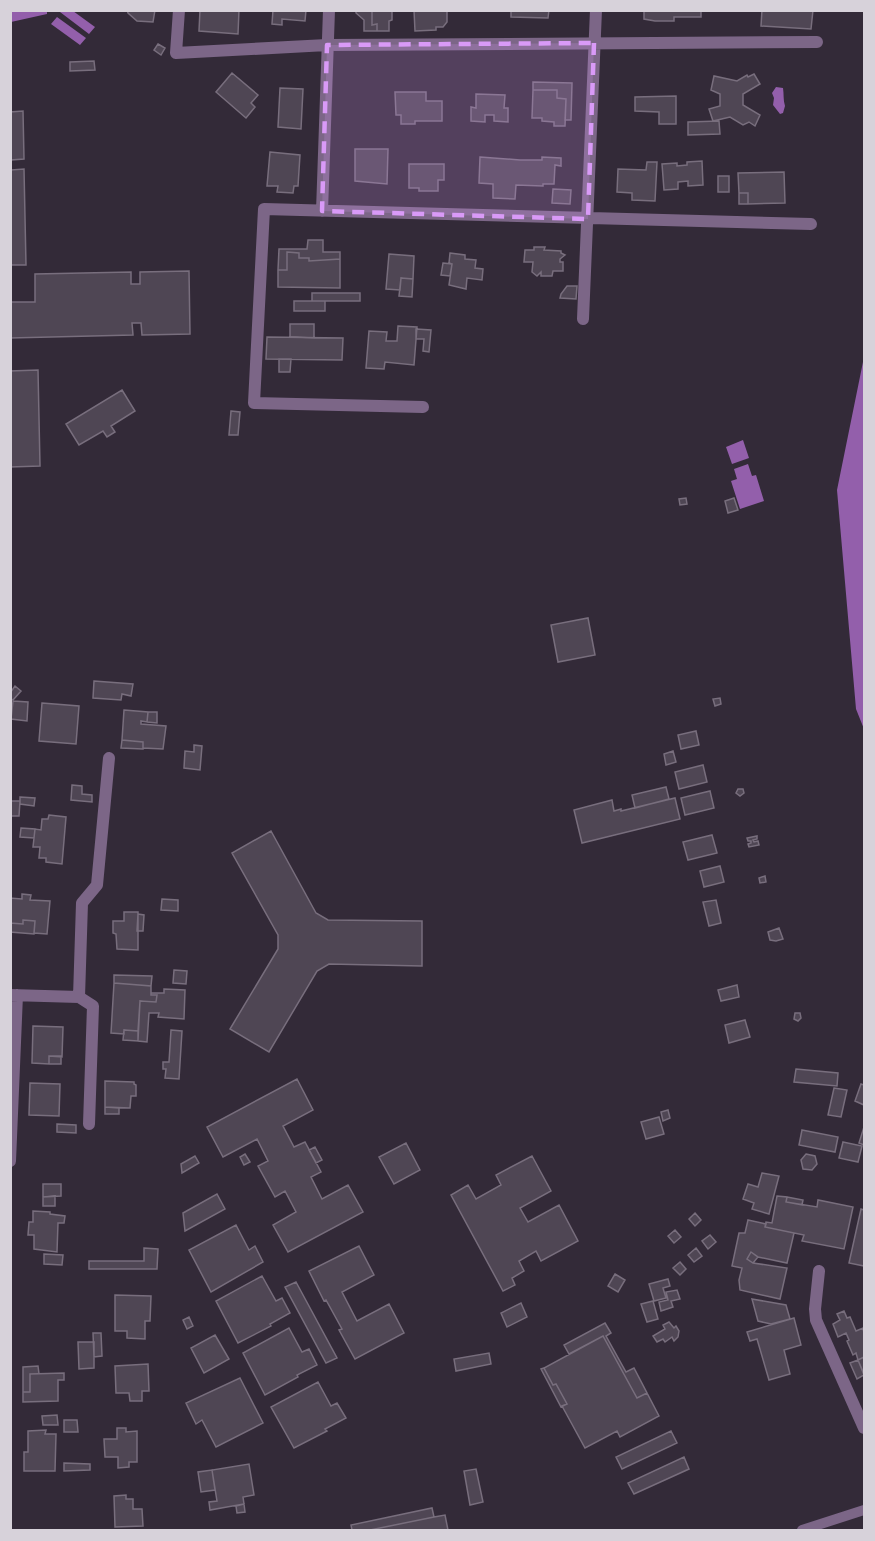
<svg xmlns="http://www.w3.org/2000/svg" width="875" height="1541" viewBox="0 0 875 1541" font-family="'Varela Round',sans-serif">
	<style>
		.water { fill: #935fab }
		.building { fill: #4f4654; stroke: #786e7d; stroke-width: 1.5 }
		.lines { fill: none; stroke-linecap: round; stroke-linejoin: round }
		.lane { stroke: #7c6687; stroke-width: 10 }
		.street { stroke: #7c6687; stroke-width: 12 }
		.marked { fill: #d99af7; fill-opacity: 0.2; stroke: #d99af7; stroke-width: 4.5; stroke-dasharray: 12 8; stroke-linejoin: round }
	</style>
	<rect width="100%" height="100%" fill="#332a38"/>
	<path class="water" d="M15,11H47V14L11,22V12Z
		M61,11H73L95,27L89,34L60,12Z
		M57,17L86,38L80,45L51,24Z
		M776,87L783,88C784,94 783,100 785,106L783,113L780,114L773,105L774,98L772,93Z
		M864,357V729L856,709L837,490Z
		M743,440L749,458L732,464L726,447Z
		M748,464L752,476L756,475L764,501L740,509L731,481L737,479L734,469Z"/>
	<path class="building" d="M155,10L153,22L137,21L128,13L127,10Z
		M200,10H239L238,34L199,31Z
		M273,10H306L305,21L282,19V25L272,24Z
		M356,10H372V25L377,24V31H364V20L356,13Z
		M372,10H392V20L389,21V31H377V24L372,25Z
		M414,10H447V22L443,27H436V30L415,31Z
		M511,10H549L548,18L511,17Z
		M644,10H701V17H674V21H655L644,19Z
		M762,10H813L811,29L761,26Z
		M158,44L165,48L161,55L154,50Z
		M94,61L95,70L70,71V62Z
		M232,73L258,95L251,103L255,107L246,118L216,92Z
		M754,74L760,84L743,94V105L760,115L755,126L749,122L743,125L730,117L713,121L709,109L720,106V94L711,90L714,76L737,81L747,75L748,77Z
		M533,82L572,83L571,120H565L566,99L557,98V90H533Z
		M280,88L303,89L301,129L278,127Z
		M533,90H557V98L566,99L565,126H554V122L542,121V118H532Z
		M395,92H426V101H442V121H415V124H401V115H396Z
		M476,94L505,95L504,108H508V122L494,121V115H485V122L471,121V107L476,108Z
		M676,96V124H659V112L635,111V97Z
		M23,111L24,159L11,160V170L24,169L26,265H10V112Z
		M719,121L720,134L688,135V122Z
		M355,149H388L387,184L355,181Z
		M270,152L300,155L298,186H294L293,193L277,192L278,186H267Z
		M480,157L520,160H542V157L561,158V166L555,165L554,184H543V186L516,185L515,199L493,198V184L479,183Z
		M702,161L703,185L688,186V181L678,182V189L664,190L662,164L677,163V166L687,165V162Z
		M647,162H657L655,201L632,200V193L617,192L618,169L646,170Z
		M409,164H444V180H438V191H419V188H409Z
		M784,172L785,203L748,204V193H739L738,173Z
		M718,176H729V192H718Z
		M553,189L571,190L570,204L552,203Z
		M739,193H748V204H739Z
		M308,240H323V252H340V259L309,261V258H299V253L287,252V270H278L279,249H307Z
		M534,247H545L544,250L561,251V253L565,255L560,259V262H563V271H553L552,276H541V272L537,276L532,272L533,262H524L525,250H534Z
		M287,252L299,253V258H309V261L340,259V288L278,287V270H287Z
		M450,253L465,255V259L476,260L475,268L483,269L482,280L467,278L466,289L449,285L452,264L449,263Z
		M389,254L414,256L413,279L401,278L400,290L386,289Z
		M443,263L452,264L450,276L441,275Z
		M189,271L190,334L142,335L141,323H132L133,335L10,338V302H35V274L131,272V284H140V272Z
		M401,278L413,279L412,297L399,296Z
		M567,286H577L576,299L560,298L561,294Z
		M312,293H360V301H312Z
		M294,301H325V311H294Z
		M290,324H314V338L290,337Z
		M398,326L417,327L414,365L385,362L384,369L366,368L369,331L387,332L386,341H397Z
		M416,329L431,330L429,352L423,351L424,339H416Z
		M267,337L343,338L342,360L266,359Z
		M279,359H291L290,372H279Z
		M38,370L40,466L10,467V371Z
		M122,390L135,411L111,426L115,432L107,437L103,431L79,445L66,424Z
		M231,411L240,412L238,435H229Z
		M686,498L687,504L680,505L679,499Z
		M734,498L738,510L728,513L725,501Z
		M588,618L595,655L558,662L551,625Z
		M94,681L133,684L131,696L122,694L121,700L93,698Z
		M15,686L21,691L13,700L10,698V693Z
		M720,698L721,704L715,706L713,699Z
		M13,701L28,702L27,721L11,719Z
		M42,703L79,706L76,744L39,741Z
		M124,710L148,712L147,722L141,721V724L166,726L163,749L143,748V742L122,740Z
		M148,712H157V723L147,722Z
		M696,731L699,745L681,749L678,735Z
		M122,740L143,742V749L121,748Z
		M194,745L202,746L200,770L184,768L185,751L194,752Z
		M673,751L676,762L666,765L664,754Z
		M703,765L707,782L679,789L675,772Z
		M72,785L82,786V794L92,795V802L71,800Z
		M666,787L669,799L635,808L632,795Z
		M738,789H743L744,793L740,796L736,793Z
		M710,791L714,808L685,815L681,798Z
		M20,797L35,798L34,806L20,804Z
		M675,798L680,819L582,843L574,810L612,800L614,811L621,809V811Z
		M10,801H20L19,816H10Z
		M49,815L66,817L62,864L46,862V858H39L40,847H33L35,829L41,830L42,819H48Z
		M21,828L35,829L34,838L20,837Z
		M271,831L316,913L328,920L422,921V966L329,964L317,971L269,1052L230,1029L278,949V935L232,853Z
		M712,835L717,853L688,860L683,842Z
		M757,836V839L753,840L754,842L758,841L759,845L749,847L748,844L751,843V841H748L747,838Z
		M720,866L724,882L704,887L700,871Z
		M765,876L766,882L760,883L759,878Z
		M22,894L31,895L30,900L50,901L47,934L34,933L35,921L23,920V924L10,923V898L22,899Z
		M162,899L178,900V911L161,910Z
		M716,900L721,923L709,926L703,902Z
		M124,912H138V950L117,949L116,934L113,933V921H124Z
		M138,914L144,915L143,931H137Z
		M23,920L35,921L34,934L10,932V923L23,924Z
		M779,928L783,939L776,941L770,940L768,932Z
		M174,970L187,971L186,984L173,983Z
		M114,975L152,976L151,986L114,983Z
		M114,983L151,986V995H157L156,1002L140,1001L138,1031L124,1030V1034L111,1033Z
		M737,985L739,997L721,1001L718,990Z
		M164,989L185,990L184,1019L158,1017L159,1013H149L147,1042L138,1041L140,1001L156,1002L157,995H151V993H164Z
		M795,1013H800L801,1018L798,1021L794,1019Z
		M745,1020L750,1037L729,1043L725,1025Z
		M33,1026L63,1027L62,1057L49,1056V1064L32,1063Z
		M124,1030L138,1031V1041L123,1040Z
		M171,1030L182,1031L179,1079L165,1078L166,1069H163V1062H169Z
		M49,1056H61V1064H49Z
		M796,1069L838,1073L837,1086L794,1082Z
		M297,1079L313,1110L283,1126L294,1147L305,1142L321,1172L311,1177L322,1199L348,1185L363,1212L288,1252L273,1225L296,1212L285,1191L275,1197L258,1166L268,1161L257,1139L223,1157L207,1127Z
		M105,1081L134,1082V1084L136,1085V1096H131L130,1108L105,1107Z
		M30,1083L60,1084L59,1116L29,1115Z
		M861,1084L864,1085V1105L855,1101Z
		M834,1088L847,1090L841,1117L828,1115Z
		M105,1107L119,1108V1114H105Z
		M668,1110L670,1118L663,1121L661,1112Z
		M659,1117L664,1134L646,1139L641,1122Z
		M57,1124L76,1125V1133L57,1132Z
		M864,1127V1145L859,1143Z
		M802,1130L838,1137L835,1152L799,1145Z
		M843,1142L862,1146L858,1162L839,1158Z
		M406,1143L420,1170L394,1184L379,1157Z
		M315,1147L322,1160L316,1163L309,1150Z
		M245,1154L250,1162L244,1165L240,1157Z
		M806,1154L815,1156L817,1164L812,1170L803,1169L801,1160Z
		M195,1156L199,1163L182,1173L181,1164Z
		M532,1156L551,1191L520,1208L528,1222L559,1205L578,1241L541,1261L536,1251L519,1261L524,1271L512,1278L515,1285L503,1291L451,1195L468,1185L476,1199L501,1185L496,1175Z
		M762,1173L779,1176L769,1214L752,1209L754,1203L743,1199L748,1184L758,1187Z
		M43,1184H61V1196L43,1197Z
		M217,1194L225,1209L185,1231L183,1213Z
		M55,1196V1206H43V1197Z
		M777,1196L787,1197L786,1202L817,1207L818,1200L853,1207L844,1249L802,1241L804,1235L765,1227L766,1222L772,1223Z
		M787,1197L803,1200L802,1205L786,1202Z
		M861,1209L864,1210V1266L849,1263Z
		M33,1211L50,1212V1214L65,1216L64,1223H58L57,1252L34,1249V1235H28L29,1222H33Z
		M695,1213L701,1220L695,1226L689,1219Z
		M748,1220L766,1224L765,1227L794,1233L787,1263L758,1257L751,1252L747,1259L753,1263L787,1268L780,1299L740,1290L739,1280L742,1268L732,1266L739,1233H745Z
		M236,1225L249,1250L255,1246L263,1262L211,1292L189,1250Z
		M675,1230L681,1237L674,1243L668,1236Z
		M710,1235L716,1242L708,1249L702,1241Z
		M359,1246L374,1275L342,1292L357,1321L389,1304L404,1333L355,1359L339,1330L342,1329L326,1300L324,1301L309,1271Z
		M144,1248L158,1249L157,1269H89V1261H144Z
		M696,1248L702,1256L694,1262L688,1255Z
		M751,1252L758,1257L753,1263L747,1259Z
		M44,1254L63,1255L62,1265L44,1264Z
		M680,1262L686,1269L680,1275L673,1268Z
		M615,1274L625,1280L618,1292L608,1286Z
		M262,1276L276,1301L282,1298L290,1313L270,1324L271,1326L238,1343L216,1301Z
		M668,1279L670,1286L663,1288L666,1298L654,1301L649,1284Z
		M296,1282L337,1358L326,1363L285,1287Z
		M677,1290L680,1299L671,1301L673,1307L661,1311L659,1302L668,1300L666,1292Z
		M115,1295L151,1296L150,1321H145V1339L127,1338V1331H115Z
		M752,1299L786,1305L790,1319L771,1324L758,1321Z
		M653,1301L658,1319L647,1322L641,1304Z
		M521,1303L527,1317L507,1327L501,1313Z
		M844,1311L847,1318L850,1317L856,1331L863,1328L864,1333V1357L858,1360L856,1353L853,1355L847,1341L849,1340L846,1333L838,1337L833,1324L840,1320L837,1314Z
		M189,1317L193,1326L187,1329L183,1320Z
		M794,1318L801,1345L784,1350L790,1374L769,1380L757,1339L750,1341L747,1332Z
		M669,1322L674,1328L676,1326L679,1331L678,1337L674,1341L672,1337L665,1342L663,1339L657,1342L653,1336L665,1329L663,1325Z
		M605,1323L611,1333L606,1336L626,1372L634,1368L647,1393L637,1398L603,1336L569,1354L564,1345Z
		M289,1328L302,1352L309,1349L317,1365L297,1375L298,1377L265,1395L243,1353Z
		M93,1333H101L102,1356L94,1357Z
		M215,1335L229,1359L204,1373L191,1348Z
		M603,1336L637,1398L647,1393L659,1416L620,1437L617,1431L585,1448L562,1406L567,1404L556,1384L553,1385L544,1368Z
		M78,1342H94V1368L79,1369Z
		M489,1353L491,1364L456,1371L454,1359Z
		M864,1357V1374L858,1360Z
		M858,1360L864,1375L857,1379L850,1363Z
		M148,1364L149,1391H142V1401H130L129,1393H116L115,1366Z
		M38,1366L39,1374H30V1392H23V1367Z
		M544,1368L553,1385L556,1384L567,1404L561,1407L541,1369Z
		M64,1373V1380H58V1401L23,1402V1392H30V1374Z
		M240,1378L263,1423L216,1447L202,1420L196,1424L186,1403Z
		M318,1382L331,1406L337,1403L346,1418L325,1429L327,1431L294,1448L271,1407Z
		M57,1415L58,1425H43L42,1416Z
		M64,1420H77L78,1432H64Z
		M117,1428H126V1432L137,1431V1462H129V1467L118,1468V1457H105L104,1439H117Z
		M46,1430L45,1434H56L55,1471H24V1452H28V1431Z
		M671,1431L677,1443L622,1469L616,1457Z
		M684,1457L689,1469L634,1494L628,1483Z
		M64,1463L90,1464V1470L64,1471Z
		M249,1464L254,1495L243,1497L244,1504L210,1510L209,1502L217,1501L212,1470Z
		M476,1469L483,1502L470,1505L464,1471Z
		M212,1470L215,1490L201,1492L198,1472Z
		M126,1495V1499H133V1509H142L143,1526L115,1527L114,1496Z
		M244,1504L245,1512L237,1513L236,1506Z
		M432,1508L434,1517L370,1530H352L351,1525Z
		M445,1515L448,1530H370L434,1517Z"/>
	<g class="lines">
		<path class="lane" d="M802,1530L864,1510"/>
		<path class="street" d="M179,10L176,53L327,45L817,42
			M322,211L329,10
			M583,319L596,10
			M423,407L254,403L264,209L811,224
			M10,995L79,997L93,1006L89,1124
			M79,997L82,903L97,885L109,758
			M10,1161L17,995
			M819,1271L815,1309L816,1320L864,1428"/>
	</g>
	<path class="marked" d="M594,43L588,219L322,211L327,45Z"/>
	<rect width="875" height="1541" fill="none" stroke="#d7d2da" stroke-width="24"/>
</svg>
